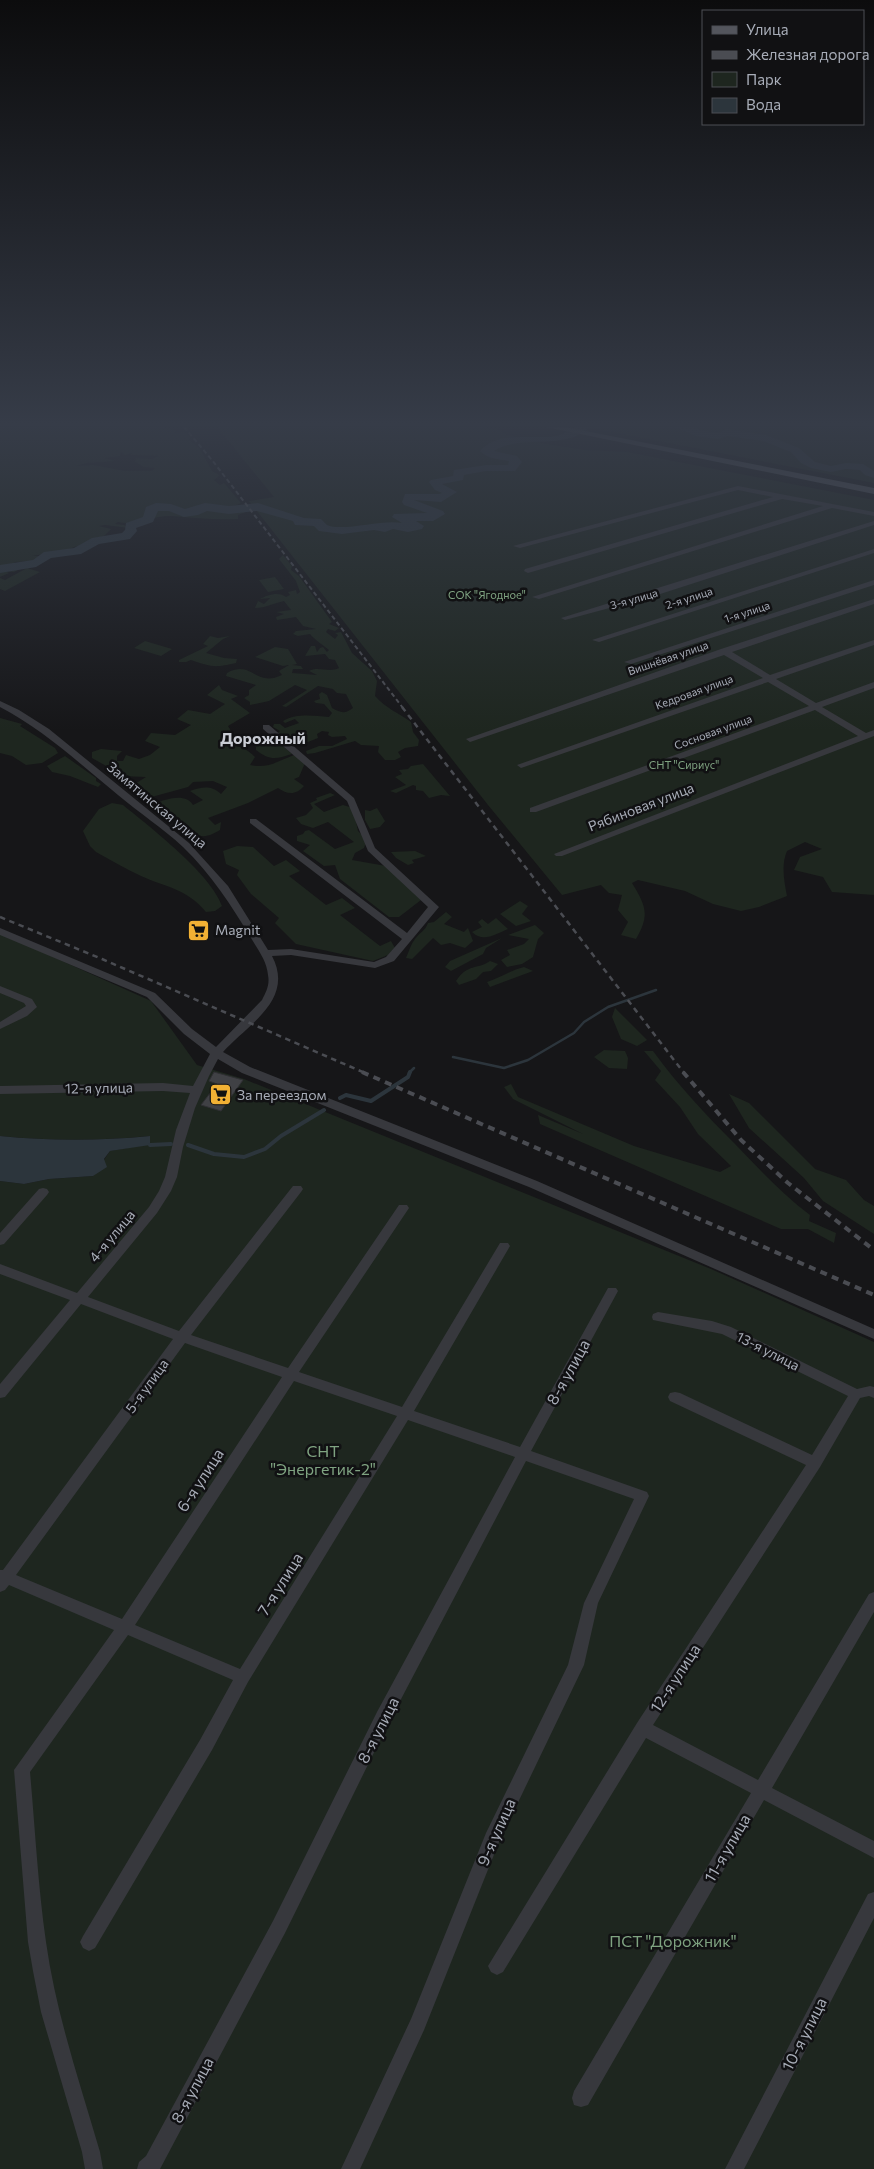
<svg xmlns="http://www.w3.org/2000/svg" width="874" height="2169" viewBox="0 0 874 2169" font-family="Commissioner,sans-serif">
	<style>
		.green { fill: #1e261f; fill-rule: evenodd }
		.water { fill: #2c353c }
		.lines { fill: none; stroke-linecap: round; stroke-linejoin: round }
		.stream-far1 { stroke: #2c353c; stroke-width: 2.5 }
		.stream { stroke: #2c353c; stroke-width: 4 }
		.river { fill: #2c353c; fill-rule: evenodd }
		.building { fill: #404145; stroke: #303034 }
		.minor { fill: #37383d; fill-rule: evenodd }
		.major { fill: #53555c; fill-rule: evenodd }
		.rail-far2 { stroke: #4a4c52; stroke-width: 2; stroke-dasharray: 4.5 3; stroke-linecap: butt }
		.rail-far1 { stroke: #4a4c52; stroke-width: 2.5; stroke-dasharray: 5.5 4.5; stroke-linecap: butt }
		.rail { stroke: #4a4c52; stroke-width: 4; stroke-dasharray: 7 5.5; stroke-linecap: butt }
		.labels { text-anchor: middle; stroke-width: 5; stroke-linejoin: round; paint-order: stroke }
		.far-park-label { font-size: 11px; fill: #7fa381; stroke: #111113 }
		.far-street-label { font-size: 11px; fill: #a8adb8; stroke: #111113 }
		.street-label { font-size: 14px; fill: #a8adb8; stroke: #111113 }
		.poi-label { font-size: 14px; fill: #a8adb8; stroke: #111113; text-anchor: start }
		.far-district-label { font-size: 16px; font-weight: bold; fill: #c9ccd4; stroke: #111113 }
		.near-street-label { font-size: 16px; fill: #a8adb8; stroke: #111113 }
		.near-park-label { font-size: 16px; fill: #7fa381; stroke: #111113 }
	</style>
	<rect width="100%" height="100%" fill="#161618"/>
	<path class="green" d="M0,427H164L167,430L173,427L175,433L184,432L190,437L189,440L200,449L212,471L218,474L219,476L214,480L220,485L224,483L241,503C230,509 221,504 211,506V509C222,512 230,507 240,510L241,507L247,508L248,511L238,515V519C215,520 194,518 172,516C154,515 136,526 118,522L115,524L124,525L129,528L105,525L99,526L111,529L103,537L95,539L92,543L74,547L65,551L32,556H50L42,561L14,562L18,566L24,567L14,572L5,571L9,573L0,577ZM121,452L125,455L132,453L131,455L159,456L151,459L135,458L137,460L134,461L144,467L155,468L152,471H125L93,465L75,466L87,463L115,461L105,458L120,456Z
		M217,427H486L497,429L507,435L546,444L585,450L627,452L874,500V895L832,892L823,877L794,870L800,857L822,849L805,842L787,851C781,865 784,881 787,896L759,907L741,911L713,904L685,891L638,880L632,883C646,906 650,915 636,939L621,935L628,922L618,910L622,895L609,893L601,885L562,895L488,805L249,501L274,497Z
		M587,427H874V483Z
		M283,555L292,566L291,570L299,576L332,622L329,624L339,628L335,631L328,629L326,632L335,639L338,635L335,633L341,632L352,653L372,671L377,681L375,696C387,709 397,712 411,722L413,732L419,740L418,746L405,748L398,752L401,757L395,760H385L378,752L379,746L361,745L355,741L315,753L307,754L306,751L319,746H332L347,739L345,736L332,737L328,735L329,732L322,731L317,734L318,738L303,744H298L291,737L278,733L280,731L273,727L274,724H280L285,728L299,723L295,719L285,723L283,721C297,713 314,716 329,717L332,713L324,704L316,703L314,701L320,699L319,694L322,692L327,695L332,708C341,713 345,714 353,708L346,694L337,693L333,689L318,686L286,707L282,706L307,690L295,685L269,701L250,705V702L244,698L249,695V690L256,685L226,676L227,673C252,659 255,688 282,675L279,671L289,665L283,666L255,657L275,647L288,649L297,664L292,665L301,666L303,669H293L292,673L317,675L309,671C318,666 329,673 339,668L335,660L329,659L325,654L305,656L311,646H315L317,652L320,648L323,647L327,652L329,650C322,644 316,641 310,634L298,636L293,634L296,631L316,629L303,626L296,617L277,620L276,617L284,614L276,612L291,610L284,601C274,603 266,608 255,608L258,601L264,604L270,598L260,599C267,595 279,591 286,597L290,595L288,592L296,590L297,594L300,592L296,581L279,559Z
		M27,568L40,572L5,591L0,589V578L5,580Z
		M275,577L284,589L268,592L259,580Z
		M210,636L218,638L230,636L223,639L206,653L224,658L237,659L236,663C214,668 212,667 191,660L186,662H179V660L208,646L203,644Z
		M145,641L172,649L161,656L134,648Z
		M219,685L222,690L238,696L231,699L250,713L228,726L231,731L227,734L229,745C241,746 247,749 255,757L250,765C268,769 278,761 294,755L305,763L299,777L294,779L304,786C295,796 287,794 278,788L248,803L208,818L215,825L221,822L220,830C215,833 208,837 201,836C189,834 164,813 155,804C166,798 187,793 193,805L203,800L190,791C202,787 211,785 221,794L227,787L213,781L193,782L188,787L148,798L135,791L133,785L146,777L121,776L119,768L108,771V767L92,758V752L101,749L122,751L117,756V761H123L126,755L139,759L150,755L160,747L145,741L151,733L175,735L191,725L177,719L188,710L210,714L225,704L207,695Z
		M0,718L22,724L20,726L55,748L58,753L42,763L26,765L12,756L0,753Z
		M273,737L292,754C276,759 270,761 256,750V747L249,741L256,738Z
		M65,756L96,778V781L101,784L98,787L70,776L52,772L47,766Z
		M423,764L450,796L441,795L429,798L423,791L416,790V786L413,785L396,793L390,791L406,785L395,777L402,774L399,770L408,769L411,766Z
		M330,793L335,795L314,804L324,812L343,805L353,808L358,831L367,840L364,848L355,853L352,860L386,866L421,900L399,917H389L340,879L335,865L324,866L303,851L310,845L297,841V836L303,834L305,831L309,830L335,849L354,842L328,822L313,828L301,824L296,818L306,815L313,808L310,803L317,800L316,798Z
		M112,803L123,805C150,827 211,874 222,906L215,911L206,912C186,888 167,888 141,876C126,869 111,860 96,852L90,846L83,831L99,809Z
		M377,808L385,821L380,827L370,829L365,820V810L370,811Z
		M237,846L253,847L274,866L286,860L300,871L289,876L326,905L342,898L355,908L340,915L380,946L391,941L395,948L388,955L373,961L296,944L275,923L279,918L251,894L237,875L239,870L226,864L223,851Z
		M415,851L426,856L412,860L414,863L408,865L396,858L391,852Z
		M520,901L528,906L522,914L531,921L516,926L500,914Z
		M446,912L452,917L444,924L464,932L468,928L473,941L465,948L450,943L441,945L433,938L412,959L406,958C409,951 411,944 415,939C420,932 425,931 428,923L434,922Z
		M496,918L508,929C496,934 483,943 472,932L482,927L478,922L482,919L488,924Z
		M535,925L544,933L538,939L533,957L522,964L507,967L501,960L510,955L507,950L524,944L529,939L508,935Z
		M0,933L151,1001L197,1065L244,1079L711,1269L874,1342V2169H0V1181L24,1184L49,1179L93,1176L110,1151L150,1144L149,1136C99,1141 50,1141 0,1136Z
		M502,938L486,948L483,954L451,971L445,967L450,961Z
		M490,961L498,964L491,971L483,972L476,979L459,985L456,981C468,963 477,970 490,961Z
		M524,967L533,971L490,987L487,982C500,978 511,970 524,967Z
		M615,1008L647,1040L637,1046L621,1039L612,1017Z
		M604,1050L625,1051L628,1058L627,1069L609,1068L594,1057Z
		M644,1051H653C677,1084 706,1115 735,1144C759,1169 782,1194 810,1215L809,1221L836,1233L834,1243L808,1229H781L540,1124L538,1115L583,1134L513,1099L504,1087L511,1084L518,1097L634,1146L720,1172L731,1166L698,1134L680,1107L655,1080L661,1071Z
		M729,1094L749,1103L815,1169L846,1180L864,1200L874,1206V1234L823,1201L804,1178L749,1128Z"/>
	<path class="water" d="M0,1136C50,1141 99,1141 150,1136V1145L110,1151L104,1159L107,1167L93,1176L49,1179L24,1184L0,1181Z"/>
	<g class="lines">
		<path class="stream-far1" d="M453,1057L504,1068L528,1060L574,1033L584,1022L608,1007L656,990
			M409,1073L414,1068"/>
		<path class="stream" d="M340,1098L346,1095L371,1101L408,1077L410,1072
			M150,1145L171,1144
			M188,1145L214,1154L244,1157L265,1149L281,1136L324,1110"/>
		<path class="river" d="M575,427H590C563,452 523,433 494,451L517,456L522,462L515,471H486L464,475L463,480L442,484L457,492L441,502L414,500L443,511L445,514L433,521H416L424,526L422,529L408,532L393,529L385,532L374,530L342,534L319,531L314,526L295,525L293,521L257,511L229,514L207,511L198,515L184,517L169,511H158L153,522L136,528L137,531L130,539L99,544L81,554L51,558L36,567L0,573V565L33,560L44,552L74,548L92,538L122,533L125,530L126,523L143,517L146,507L156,503L171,504L185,509L205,503L229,506L258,503L304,518L321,519C322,520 326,524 327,525C343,532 382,519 402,523L392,517L394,514L427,513L404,505L402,502L405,494H439L442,493L435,490L429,482L431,480L453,476L454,470L486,465H508L509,461C498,459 488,459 480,451C499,430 533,440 557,436C563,434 569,430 575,427Z
			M675,427H695L699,430L717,433L727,429L766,435L799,448L815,462L831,466L846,463L863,464L874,471V478L865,475L860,470L846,469L831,472L811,468L801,463L791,452L763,441L728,436L718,439L696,436Z"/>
	</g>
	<path class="building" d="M214,1072L243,1080L221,1111L201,1105L217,1084L209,1081Z"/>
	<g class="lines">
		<path class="minor" d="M738,486L874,512V516L832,508L539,599L532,597L823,506L782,499L528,573L524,571L525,569L773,497L738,490L520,548L513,546Z
			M874,521V525L654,596L565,620L561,618Z
			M874,549V553L599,642L592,640Z
			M874,580V585L631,664L624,662Z
			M874,599V604L732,652L770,675L874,640V645L776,679L816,703L874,682V688L822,707L866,733L874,730V736L562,856H556L554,854L858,736L815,710L536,812H530V808L809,706L768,682L524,767L521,768L517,765L763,678L724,655L473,741L470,742L466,739L721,649Z
			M0,701L19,710L49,729L189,843L228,886L268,950L291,949L374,962L386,957L402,939L250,823V819H256L407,933L428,907L368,851L347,801L263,729V725H269L354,798L375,848L439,907L394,961L375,968L291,955L272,956C295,1000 248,1024 223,1052L250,1067L537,1181L874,1329V1339L529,1187L242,1073L218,1059L209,1076L195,1108L183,1147L177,1177L171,1191L157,1213L88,1297L179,1331L293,1186H301L303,1189L301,1192L191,1335L288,1368L399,1205H407L409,1208L407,1211L299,1372L402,1407L500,1243H508L510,1246L414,1411L520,1447L608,1288H616L618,1291L531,1451L647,1492L649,1496L598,1603L584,1665L499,1842L424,2030L360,2169H341L411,2019L486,1833L568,1665L584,1603L634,1499L526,1461L389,1722L285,1933L160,2169H137L139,2162L146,2156L273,1921L377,1712L515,1457L408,1420L248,1682L212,1750L95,1948L89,1951L83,1948L80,1942L83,1936L200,1740L233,1680L128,1635L30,1772C35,1828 38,1886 46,1942C56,2014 80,2083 100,2152L103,2169H85L82,2152L41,2012L33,1971L28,1942L14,1770L114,1630L9,1585L5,1590L0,1592V1570H3L173,1339L81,1304L5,1397L0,1398V1384L70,1300L0,1274V1264L77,1293L149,1207L159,1191L165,1177L176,1130L190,1093L163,1091L0,1094V1086L163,1083L193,1086L210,1054L184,1034L147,997L0,935V928L155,993L192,1029L216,1047L262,1000C266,992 270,985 268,975C267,961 258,950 251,938C231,905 211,874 183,847C163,828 139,813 118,795C80,764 44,730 0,707ZM185,1343L282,1377L122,1619L16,1575ZM294,1381L397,1416L240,1669L135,1625Z
			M0,986L32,999L37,1007L27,1016L0,1029V1022L26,1006L24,1003L0,993Z
			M43,1188L47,1189L49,1192L47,1195L4,1244L0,1245V1233L39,1189Z
			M658,1312L712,1321L731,1327L857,1389L870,1386L874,1387V1398L869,1396L860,1398L820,1467L653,1725L758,1780L869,1594L874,1592V1612L772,1788L874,1841V1858L764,1800L588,2105L581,2107L574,2105L572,2098L574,2091L751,1793L646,1738L503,1972L497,1975L491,1972L488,1966L637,1723L806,1465L670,1401L668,1397L670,1393L675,1392L680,1393L812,1455L848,1396L722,1334L653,1320L652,1317L653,1314Z
			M874,1892V1918L744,2169H725L868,1894Z"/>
		<path class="major" d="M546,427H565L874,488V494Z"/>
		<path class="rail-far2" d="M184,427L212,460L403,708"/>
		<path class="rail-far1" d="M402,707L684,1073
			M0,917L102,959L365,1073"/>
		<path class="rail" d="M362,1072L874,1295
			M683,1072L741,1140L788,1183L874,1250"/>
	</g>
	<linearGradient id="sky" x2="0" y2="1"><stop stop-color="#0c0c0d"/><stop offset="0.58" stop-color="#363c48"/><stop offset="1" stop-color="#363c48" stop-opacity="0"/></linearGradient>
	<rect width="874" height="731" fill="url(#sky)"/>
	<defs>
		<symbol id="supermarket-square" viewBox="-11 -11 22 22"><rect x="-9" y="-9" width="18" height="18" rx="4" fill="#f2b134" stroke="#111113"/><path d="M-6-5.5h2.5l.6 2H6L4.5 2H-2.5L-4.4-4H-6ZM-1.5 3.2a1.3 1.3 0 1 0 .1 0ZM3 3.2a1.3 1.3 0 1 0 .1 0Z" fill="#111"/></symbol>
	</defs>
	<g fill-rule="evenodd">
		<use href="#supermarket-square" x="186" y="918" width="25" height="25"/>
		<use href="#supermarket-square" x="208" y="1082" width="25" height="25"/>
	</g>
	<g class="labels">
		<g class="far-park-label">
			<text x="487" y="599">СОК "Ягодное"</text>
			<text x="684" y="769">СНТ "Сириус"</text>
		</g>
		<g class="far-street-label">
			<text transform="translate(689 598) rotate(-18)" y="4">2-я улица</text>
			<text transform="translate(634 599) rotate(-16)" y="4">3-я улица</text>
			<text transform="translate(747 612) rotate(-18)" y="4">1-я улица</text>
			<text transform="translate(668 658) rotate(-19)" y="4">Вишнёвая улица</text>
			<text transform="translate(694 692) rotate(-20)" y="4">Кедровая улица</text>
			<text transform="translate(713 732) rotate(-20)" y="4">Сосновая улица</text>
		</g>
		<g class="street-label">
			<text transform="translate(157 805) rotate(40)" y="5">Замятинская улица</text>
			<text transform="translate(641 807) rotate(-21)" y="5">Рябиновая улица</text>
			<text transform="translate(99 1088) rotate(-1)" y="5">12-я улица</text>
			<text transform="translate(112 1236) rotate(-50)" y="5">4-я улица</text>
			<text transform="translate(768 1351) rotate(27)" y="5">13-я улица</text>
			<text transform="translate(147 1386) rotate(-54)" y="5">5-я улица</text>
		</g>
		<g class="poi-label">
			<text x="215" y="935">Magnit</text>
			<text x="237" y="1100">За переездом</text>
		</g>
		<g class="far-district-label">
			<text x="263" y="744">Дорожный</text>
		</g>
		<g class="near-street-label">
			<text transform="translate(568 1372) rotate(-61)" y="6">8-я улица</text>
			<text transform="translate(200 1480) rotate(-57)" y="6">6-я улица</text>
			<text transform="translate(280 1584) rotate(-58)" y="6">7-я улица</text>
			<text transform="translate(675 1678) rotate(-57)" y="6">12-я улица</text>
			<text transform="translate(378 1730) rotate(-63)" y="6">8-я улица</text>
			<text transform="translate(496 1832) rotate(-66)" y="6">9-я улица</text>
			<text transform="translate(727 1848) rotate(-60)" y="6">11-я улица</text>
			<text transform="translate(804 2034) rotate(-63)" y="6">10-я улица</text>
			<text transform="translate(192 2090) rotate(-62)" y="6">8-я улица</text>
		</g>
		<g class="near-park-label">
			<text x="323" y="1457">СHТ<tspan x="323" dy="18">"Энергетик-2"</tspan></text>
			<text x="673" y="1947">ПСТ "Дорожник"</text>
		</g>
	</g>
	<rect x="702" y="10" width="162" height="115" fill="#111113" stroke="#4d4f55"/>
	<rect x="712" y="26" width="25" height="8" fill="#53555c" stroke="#4d4f55"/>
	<text x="746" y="35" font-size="15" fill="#a8adb8">Улица</text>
	<rect x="712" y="51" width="25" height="8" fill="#4a4c52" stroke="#4d4f55"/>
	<text x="746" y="60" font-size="15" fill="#a8adb8">Железная дорога</text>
	<rect x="712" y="72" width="25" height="15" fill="#1e261f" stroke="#4d4f55"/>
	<text x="746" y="85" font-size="15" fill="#a8adb8">Парк</text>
	<rect x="712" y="98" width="25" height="15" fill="#2c353c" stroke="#4d4f55"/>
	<text x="746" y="110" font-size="15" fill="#a8adb8">Вода</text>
</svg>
